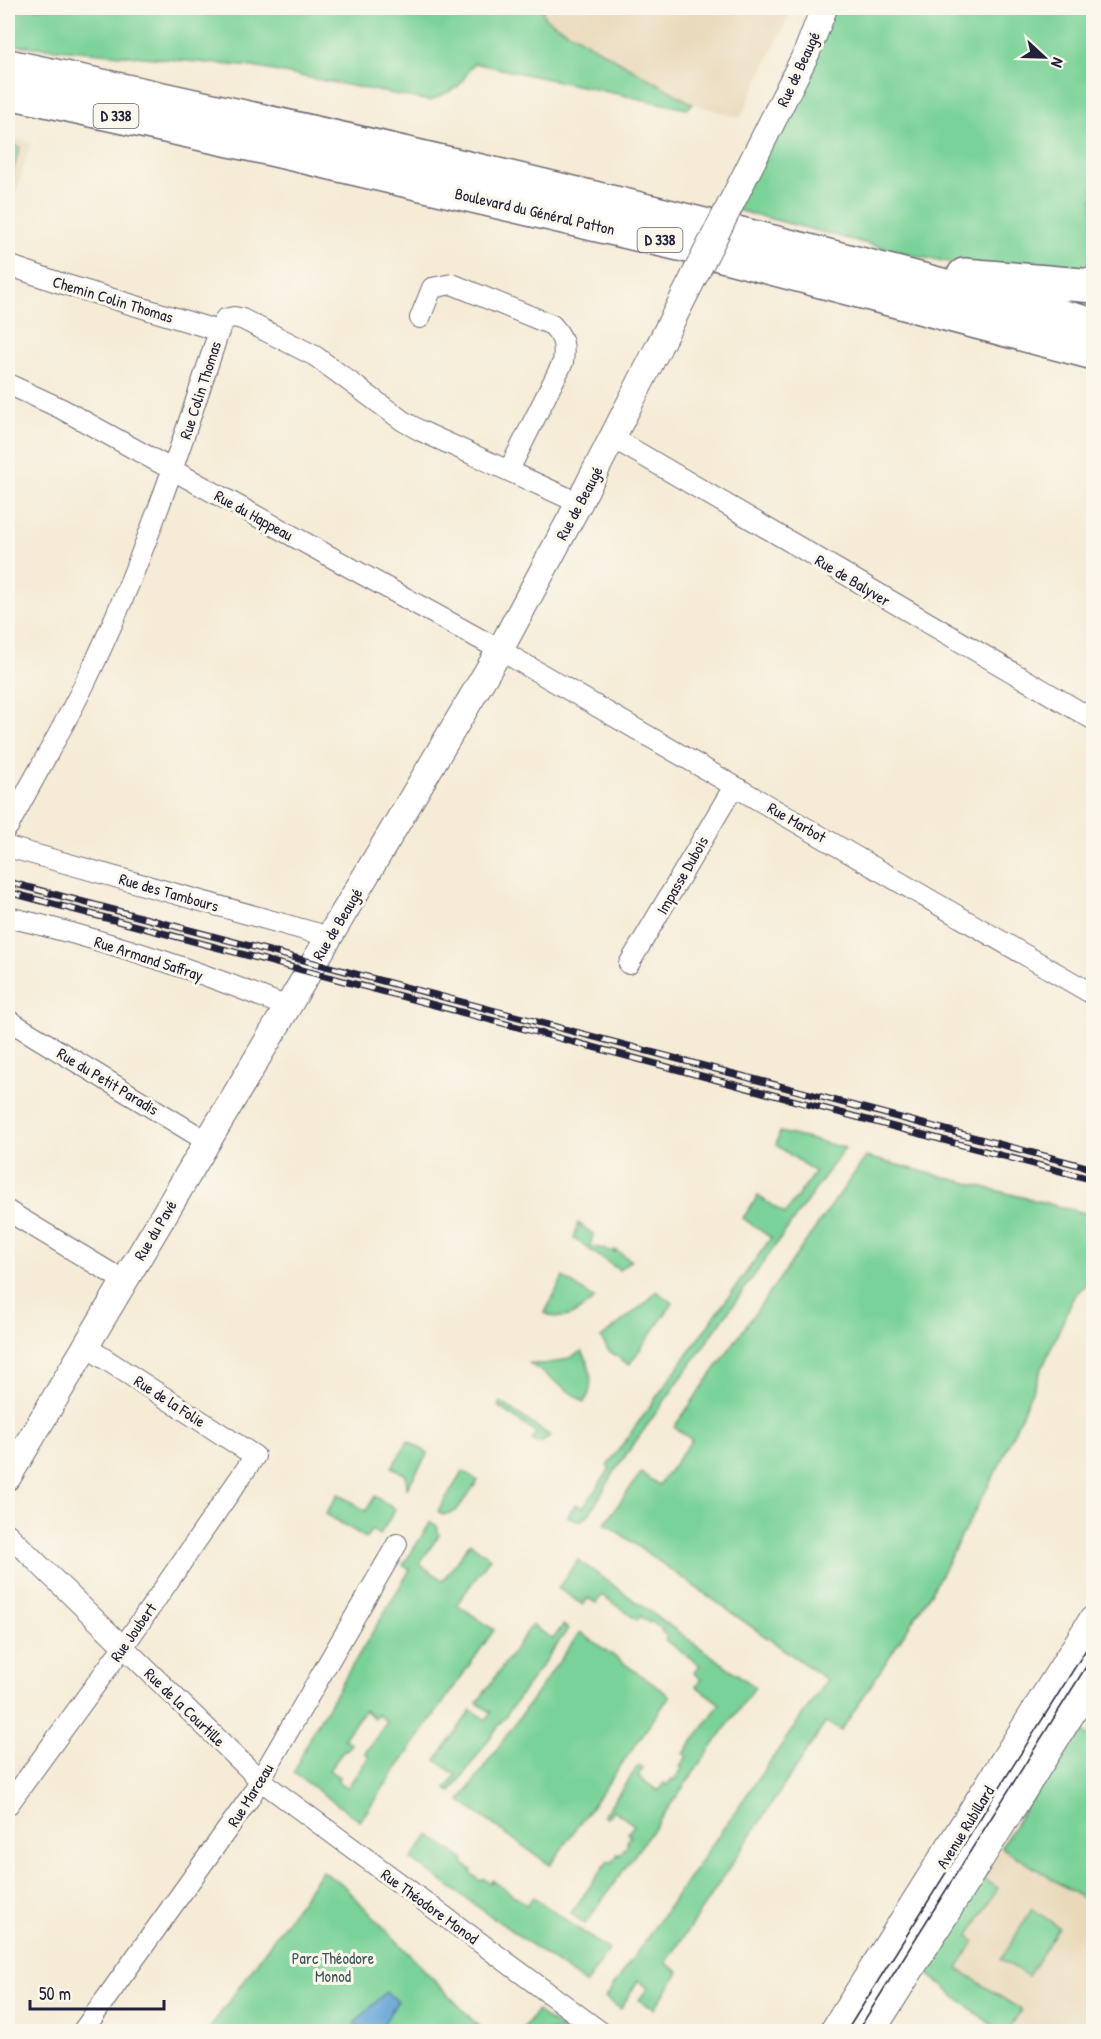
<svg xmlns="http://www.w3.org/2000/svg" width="1101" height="2039" viewBox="0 0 1101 2039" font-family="'Patrick Hand',sans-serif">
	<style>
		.built { fill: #e9d9ba }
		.green { fill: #79d297; stroke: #4e7a69; stroke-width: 1.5; fill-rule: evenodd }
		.water { fill: #60a3d5; stroke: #416288; stroke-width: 1.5 }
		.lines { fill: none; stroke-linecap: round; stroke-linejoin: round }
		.minor-casing { stroke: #6c6871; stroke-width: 22 }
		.tertiary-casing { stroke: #6c6871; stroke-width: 28 }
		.primary-casing { stroke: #6c6871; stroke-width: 34 }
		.trunk-casing { stroke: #6c6871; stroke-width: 36 }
		.minor { stroke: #fff; stroke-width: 20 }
		.tertiary { stroke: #fff; stroke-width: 26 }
		.primary { stroke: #fff; stroke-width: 32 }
		.trunk { stroke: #fff; stroke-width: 33 }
		.tram { stroke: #22223b; stroke-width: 1.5 }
		.rail-casing { stroke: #22223b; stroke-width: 7 }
		.rail { stroke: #fbf7ec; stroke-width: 4.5; stroke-dasharray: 14; stroke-linecap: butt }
		.tertiary-bridge-casing { stroke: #6c6871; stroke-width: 28; stroke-linecap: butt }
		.tertiary-bridge { stroke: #fff; stroke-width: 26 }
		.labels { text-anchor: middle; stroke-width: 6; stroke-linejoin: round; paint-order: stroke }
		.shield { fill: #fbf7ec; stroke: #636270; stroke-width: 1.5 }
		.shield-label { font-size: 15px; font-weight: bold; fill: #22223b }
		.street-label { font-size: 16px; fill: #22223b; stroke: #fbf7ec }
		.park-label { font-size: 16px; fill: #3c5757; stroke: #fbf7ec }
	</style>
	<rect width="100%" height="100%" fill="#fbf7ec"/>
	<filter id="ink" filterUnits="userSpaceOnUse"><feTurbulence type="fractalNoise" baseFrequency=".0167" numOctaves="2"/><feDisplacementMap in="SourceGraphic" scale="12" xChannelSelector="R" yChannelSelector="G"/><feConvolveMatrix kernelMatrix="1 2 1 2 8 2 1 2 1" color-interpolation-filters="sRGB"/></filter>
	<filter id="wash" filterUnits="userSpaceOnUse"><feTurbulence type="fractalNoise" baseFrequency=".008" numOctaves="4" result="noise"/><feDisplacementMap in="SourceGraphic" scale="24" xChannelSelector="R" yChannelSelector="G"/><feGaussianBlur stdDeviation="1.35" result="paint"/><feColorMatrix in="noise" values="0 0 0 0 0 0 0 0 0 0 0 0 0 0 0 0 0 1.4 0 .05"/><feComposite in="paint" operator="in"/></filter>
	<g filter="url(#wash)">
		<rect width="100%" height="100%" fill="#f5ebd6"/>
		<path class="built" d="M544,8H793L740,118L693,104L546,19L543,13Z
			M8,136L31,143L8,217Z
			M1093,1722V2031H999L924,1971L1075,1727L1086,1734Z"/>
		<path class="green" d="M8,8H544L543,13L546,19L693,104L687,109L474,63L458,87L430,101L253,67L13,45L8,44Z
			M824,8H1093V274L992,269L919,257L729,208Z
			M8,143L20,147L8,188Z
			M780,1132L845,1148L618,1466L589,1514L581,1521H577L567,1516L576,1504L583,1508L610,1469L607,1466L771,1238L743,1218L758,1196L785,1214L815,1172L776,1145Z
			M866,1157L1092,1215L1093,1213V1278L1074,1296L999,1466L932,1591L841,1731L826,1722L666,1963L679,1972L654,2009L639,2000L648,1988L638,1980L621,2009L605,1998L827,1680L605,1523L641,1473L659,1485L692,1440L674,1427Z
			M578,1223L593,1234L590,1246L615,1252V1250L631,1260L619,1270L574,1239Z
			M563,1277L595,1299C577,1312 567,1324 545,1313Z
			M656,1291L673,1303L629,1365L608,1350L601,1338L648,1301Z
			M582,1351C591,1366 595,1388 584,1402L529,1363C547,1366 567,1361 582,1351Z
			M501,1402L550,1436L541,1443H536L532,1440L536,1433L498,1406Z
			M408,1441L428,1453L407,1488L406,1475L392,1467Z
			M463,1471L478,1481L456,1511L443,1515L438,1511Z
			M338,1494L366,1511L375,1496L395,1509L380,1535L371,1530L366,1538L326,1514Z
			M431,1522L437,1526L439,1535L419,1564L443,1580L470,1543L490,1558L457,1604L494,1630L360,1821L294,1773L310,1736L410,1570L403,1565ZM364,1710L374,1718L377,1714L387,1722L365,1753L369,1757L347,1788L337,1781L339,1777L329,1770L344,1750L346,1751L351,1744L344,1739Z
			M578,1560L755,1687L585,1924L571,1913L608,1861L611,1863L618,1854L620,1855L628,1844L627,1842L631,1836L628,1833L634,1825L613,1810L607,1818L603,1816L639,1765L643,1768L638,1776L658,1791L664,1783L667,1785L672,1779L674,1780L683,1768L680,1766L687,1757L684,1754L720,1704L696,1686L701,1679L694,1673L700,1665L665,1640L667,1636L661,1631L662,1629L651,1621L649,1623L640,1616L637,1620L602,1595L596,1603L588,1598L583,1605L558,1588Z
			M532,1625L553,1639L563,1625L568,1629L451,1792L446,1789L456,1775L436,1760L471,1710L486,1720L491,1712L477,1703Z
			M580,1632L670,1696L550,1865L460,1801Z
			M1075,1727L1093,1738V1887L1084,1899L1001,1847Z
			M429,1835L464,1860L463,1863L472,1870L471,1873L481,1881L484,1879L490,1883L492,1880L527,1905L533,1897L609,1950L586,1984L411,1859Z
			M322,1871L343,1885L483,2031L207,2032Z
			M982,1878L998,1888L968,1937L974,1941L958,1969L1021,2010L1008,2031H999L924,1971Z
			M1032,1909L1059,1927L1028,1976L1001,1959Z
			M537,2011L564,2031H522Z"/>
		<path class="water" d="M386,1992L398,2001L379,2031H364L354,2024Z"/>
	</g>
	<g filter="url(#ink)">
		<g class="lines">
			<defs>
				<path id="minor" d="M8,265L57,282L219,331
					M420,318L432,288L452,284L552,325C564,338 565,345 563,362L509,470
					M8,384L60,408L500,650L1094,995
					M613,438L1094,720
					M8,827C33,779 61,732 85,683C140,570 180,450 219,331L225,319L234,317L242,319L315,356L403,421L421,431L579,503
					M8,847L330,937
					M8,917C103,939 197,970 287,1007
					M629,964L734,786
					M8,1020L208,1142
					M8,1211L124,1281
					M8,1534L260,1780L601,2032
					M8,1805L128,1640L255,1456L85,1346
					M82,2032L249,1799L397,1544"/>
				<path id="tertiary" d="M756,154L807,52L824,8
					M8,1477L500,650L579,503L659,346"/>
				<path id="primary" d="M836,2032L1094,1622
					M868,2032L1094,1673"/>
				<path id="trunk" d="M8,66C372,142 734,229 1094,325
					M8,92L266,148L692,247L1094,353
					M964,275L1094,286"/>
			</defs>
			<use href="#minor" class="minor-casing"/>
			<use href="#tertiary" class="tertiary-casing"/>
			<use href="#primary" class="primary-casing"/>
			<use href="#trunk" class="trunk-casing"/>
			<use href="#minor" class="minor"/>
			<use href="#tertiary" class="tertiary"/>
			<use href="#primary" class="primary"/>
			<use href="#trunk" class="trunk"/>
			<path class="tram" d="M846,2032L1094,1637
				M857,2032L1094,1654"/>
			<defs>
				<path id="rail" d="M8,882L1094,1169
					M8,892L1094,1180"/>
			</defs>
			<use href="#rail" class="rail-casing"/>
			<use href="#rail" class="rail"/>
			<defs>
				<path id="tertiary-bridge" d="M659,346L756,154"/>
			</defs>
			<use href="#tertiary-bridge" class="tertiary-bridge-casing"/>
			<use href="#tertiary-bridge" class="tertiary-bridge"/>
		</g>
	</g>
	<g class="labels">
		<g class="shield">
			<rect x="93.5" y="104" width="45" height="24" rx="4.5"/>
			<rect x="637.5" y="228" width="45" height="24" rx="4.5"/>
		</g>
		<g class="shield-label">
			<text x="116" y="121">D 338</text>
			<text x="660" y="245">D 338</text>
		</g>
		<g class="street-label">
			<text transform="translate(798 69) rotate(-65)" y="6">Rue de Beaugé</text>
			<text transform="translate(535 211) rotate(13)" y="6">Boulevard du Général Patton</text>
			<text transform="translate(113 299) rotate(17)" y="6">Chemin Colin Thomas</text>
			<text transform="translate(200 390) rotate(-72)" y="6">Rue Colin Thomas</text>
			<text transform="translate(579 503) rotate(-62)" y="6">Rue de Beaugé</text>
			<text transform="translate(254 515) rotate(29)" y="6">Rue du Happeau</text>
			<text transform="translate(853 580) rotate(31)" y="6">Rue de Balyver</text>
			<text transform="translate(797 822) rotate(30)" y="6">Rue Marbot</text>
			<text transform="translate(682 875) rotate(-60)" y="6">Impasse Dubois</text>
			<text transform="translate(169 892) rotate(16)" y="6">Rue des Tambours</text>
			<text transform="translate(337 924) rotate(-59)" y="6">Rue de Beaugé</text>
			<text transform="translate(149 958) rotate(18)" y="6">Rue Armand Saffray</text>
			<text transform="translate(108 1081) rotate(31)" y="6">Rue du Petit Paradis</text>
			<text transform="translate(155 1230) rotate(-59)" y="6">Rue du Pavé</text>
			<text transform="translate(170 1401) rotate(33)" y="6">Rue de la Folie</text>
			<text transform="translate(133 1632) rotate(-55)" y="6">Rue Joubert</text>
			<text transform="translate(185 1707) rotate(44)" y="6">Rue de la Courtille</text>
			<text transform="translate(250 1795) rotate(-58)" y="6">Rue Marceau</text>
			<text transform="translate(965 1827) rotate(-58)" y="6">Avenue Rubillard</text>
			<text transform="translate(430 1906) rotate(36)" y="6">Rue Théodore Monod</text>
		</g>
		<g class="park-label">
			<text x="333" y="1964">Parc Théodore<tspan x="333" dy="18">Monod</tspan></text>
		</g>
	</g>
	<rect width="1101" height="2039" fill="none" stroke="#fbf7ec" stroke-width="30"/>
	<g transform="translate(1044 57) rotate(112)" stroke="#fbf7ec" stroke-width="4.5" paint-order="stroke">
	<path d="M0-4.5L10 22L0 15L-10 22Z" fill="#22223b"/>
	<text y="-9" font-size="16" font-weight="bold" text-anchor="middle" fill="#22223b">N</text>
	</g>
	<path d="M30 2000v9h134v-9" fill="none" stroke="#22223b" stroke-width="3"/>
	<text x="39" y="2000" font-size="18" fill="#22223b" stroke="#fbf7ec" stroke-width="4.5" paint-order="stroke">50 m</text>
</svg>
